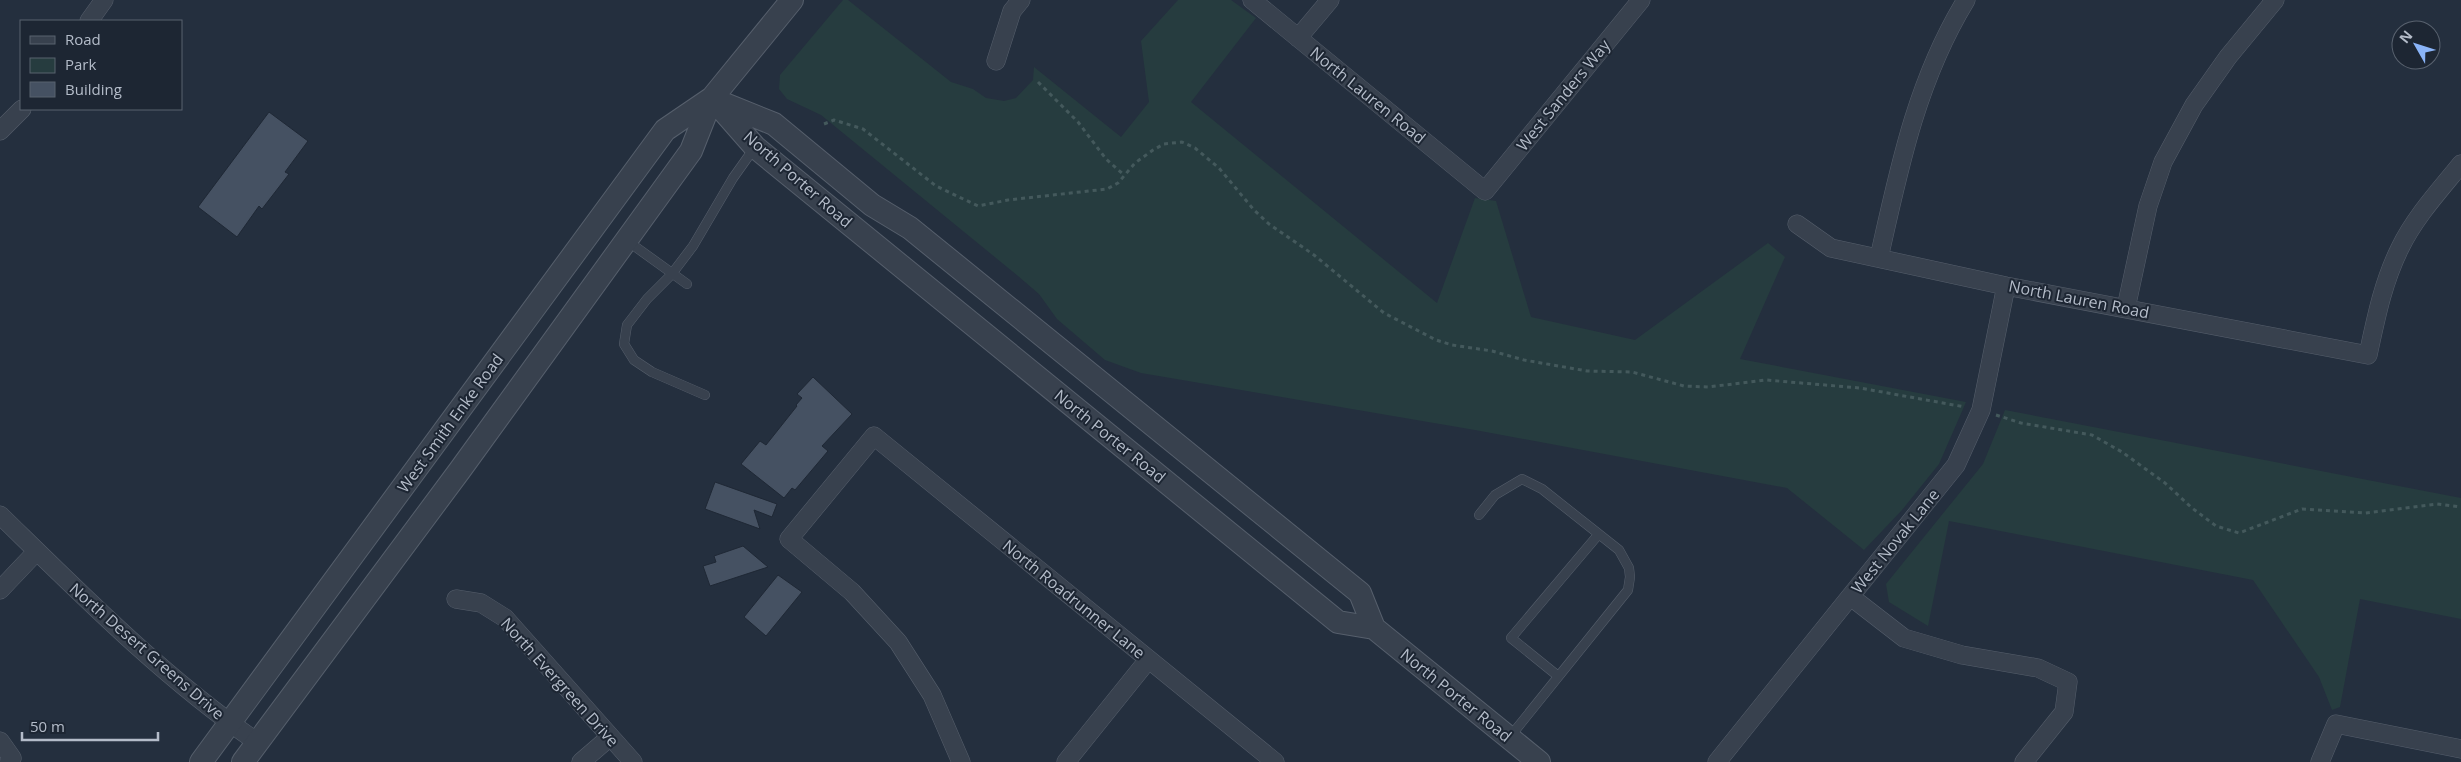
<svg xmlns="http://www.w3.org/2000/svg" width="2461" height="762" viewBox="0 0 2461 762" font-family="'Open Sans',sans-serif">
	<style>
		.green { fill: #263c3f }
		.building { fill: #455162; stroke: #1f2835 }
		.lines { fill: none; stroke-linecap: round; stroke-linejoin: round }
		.service-casing { stroke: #565f6c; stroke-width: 10 }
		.minor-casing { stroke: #565f6c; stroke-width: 19 }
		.tertiary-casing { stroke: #565f6c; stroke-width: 24 }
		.path { stroke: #44595c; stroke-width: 3; stroke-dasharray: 4 4; stroke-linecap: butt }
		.service { stroke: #38414e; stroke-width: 9 }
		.minor { stroke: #38414e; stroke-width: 18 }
		.tertiary { stroke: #38414e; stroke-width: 22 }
		.labels { text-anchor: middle; stroke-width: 4; stroke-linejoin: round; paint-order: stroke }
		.street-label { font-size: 16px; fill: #b4bcc9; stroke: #1d2633 }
	</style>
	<rect width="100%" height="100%" fill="#242f3e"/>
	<path class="green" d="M843,0H848L951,82L973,89L986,98L1004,101L1016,98L1033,80L1034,67L1121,137L1149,102L1141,41L1178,0H1231L1256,18L1191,102L1437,303L1475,198L1496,201L1531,317L1635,340L1768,243L1785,257L1740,359L1966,402L1939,464L1902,510L1864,550L1787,488L1475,430L1141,373L1105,360L1057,319L1039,294L1018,276L821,115L787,99L779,89L780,75Z
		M2005,410L2461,498V619L2360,599L2340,707L2332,710L2319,677L2253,580L1949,521L1928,626L1889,602L1886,584L1983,464Z"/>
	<path class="building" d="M269,112L308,141L285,172L289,174L262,209L259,206L237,237L198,207Z
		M813,377L852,414L822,446L828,451L795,490L792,488L784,498L741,464L760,441L766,445L797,406L796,405L802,398L797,394Z
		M715,482L777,504L772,517L754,510L760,529L705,509Z
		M743,546L768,567L710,586L703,566L716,562L714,556Z
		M778,575L802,592L766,636L744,617Z"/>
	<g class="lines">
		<defs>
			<path id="service" d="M626,240L687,284
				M705,395L652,372L634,360L624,344L627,325L647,299L671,275L693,246L733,178L755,147
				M1479,515L1495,495L1522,479L1542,489L1619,550L1629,568L1630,577L1628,590L1509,738
				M1558,676L1511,638L1598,535"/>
			<path id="minor" d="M1252,0L1485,191L1641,0
				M89,21L104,0
				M1298,38L1330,0
				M996,61L1012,11L1021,0
				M0,131L22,109
				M1797,224L1831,248L2006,286L2368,355C2376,318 2383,282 2400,248C2415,217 2440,190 2461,164
				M1879,258C1899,168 1917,80 1966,0
				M2126,308L2148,206L2163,162L2194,105L2228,57L2275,0
				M0,515C82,595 163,677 257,742
				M0,590L37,551
				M1851,597L1904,638L1962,655L2038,668L2068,682L2064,712L2024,762
				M456,599L481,603L505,618L633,762
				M0,741L12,758L9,762
				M581,762L610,737
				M961,762L932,695L898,642L852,592L789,539L874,436L1275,762
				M1066,762L1148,660
				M1717,762L1956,465L1981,410L2006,286
				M2320,762L2336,724L2461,749"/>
			<path id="tertiary" d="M712,98L755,147L1338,622L1374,628L1539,762
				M717,101L774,124L872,205L910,228L1360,593L1374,628
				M201,762L665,130L712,98L792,0
				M243,762L460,470L691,151L712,98"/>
		</defs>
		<use href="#service" class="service-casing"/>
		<use href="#minor" class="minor-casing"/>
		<use href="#tertiary" class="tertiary-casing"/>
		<path class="path" d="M1038,82L1078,122L1106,159L1124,175
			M824,124L834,120L863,129L936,186L978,206L1008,200L1107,189L1118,183L1135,163L1153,150L1164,144L1182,142L1195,148L1219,168L1254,210L1269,224L1314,255L1384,313L1436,340L1452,345L1492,351L1524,360L1587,371L1632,372L1684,386L1708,387L1766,380L1860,388L1965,407
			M1996,415L2021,423L2092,435L2122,452L2165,483L2192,508L2216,526L2239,533L2302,509L2365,513L2437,504L2461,507"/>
		<use href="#service" class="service"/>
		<use href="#minor" class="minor"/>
		<use href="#tertiary" class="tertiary"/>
	</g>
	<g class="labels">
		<g class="street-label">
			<text transform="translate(1368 95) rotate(39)" y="6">North Lauren Road</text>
			<text transform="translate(1563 95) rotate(-51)" y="6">West Sanders Way</text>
			<text transform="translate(798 179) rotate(41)" y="6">North Porter Road</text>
			<text transform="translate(2079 299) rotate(11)" y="6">North Lauren Road</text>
			<text transform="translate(450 423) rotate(-54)" y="6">West Smith Enke Road</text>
			<text transform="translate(1110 436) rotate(39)" y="6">North Porter Road</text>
			<text transform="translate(1895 541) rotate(-51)" y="6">West Novak Lane</text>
			<text transform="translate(1074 599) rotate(39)" y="6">North Roadrunner Lane</text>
			<text transform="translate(147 651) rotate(41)" y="6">North Desert Greens Drive</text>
			<text transform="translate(560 682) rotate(48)" y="6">North Evergreen Drive</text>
			<text transform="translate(1456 695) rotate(39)" y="6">North Porter Road</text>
		</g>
	</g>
	<rect x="20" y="20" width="162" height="90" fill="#1d2633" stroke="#59626f"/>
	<rect x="30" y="36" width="25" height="8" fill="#38414e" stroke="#59626f"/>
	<text x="65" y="45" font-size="15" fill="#b4bcc9">Road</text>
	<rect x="30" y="58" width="25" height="15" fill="#263c3f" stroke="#59626f"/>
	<text x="65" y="70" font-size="15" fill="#b4bcc9">Park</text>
	<rect x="30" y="82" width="25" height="15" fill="#455162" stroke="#59626f"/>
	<text x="65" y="95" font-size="15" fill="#b4bcc9">Building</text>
	<g transform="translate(2416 45) rotate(309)"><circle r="24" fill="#1d2633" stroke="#59626f"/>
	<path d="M0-4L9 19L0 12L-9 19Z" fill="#8ab4f8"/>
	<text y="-8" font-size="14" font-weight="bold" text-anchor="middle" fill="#b4bcc9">N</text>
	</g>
	<path d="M22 732v8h136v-8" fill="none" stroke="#b4bcc9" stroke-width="2.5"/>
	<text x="30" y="732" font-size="15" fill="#b4bcc9" stroke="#1d2633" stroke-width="4" paint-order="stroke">50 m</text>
</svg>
